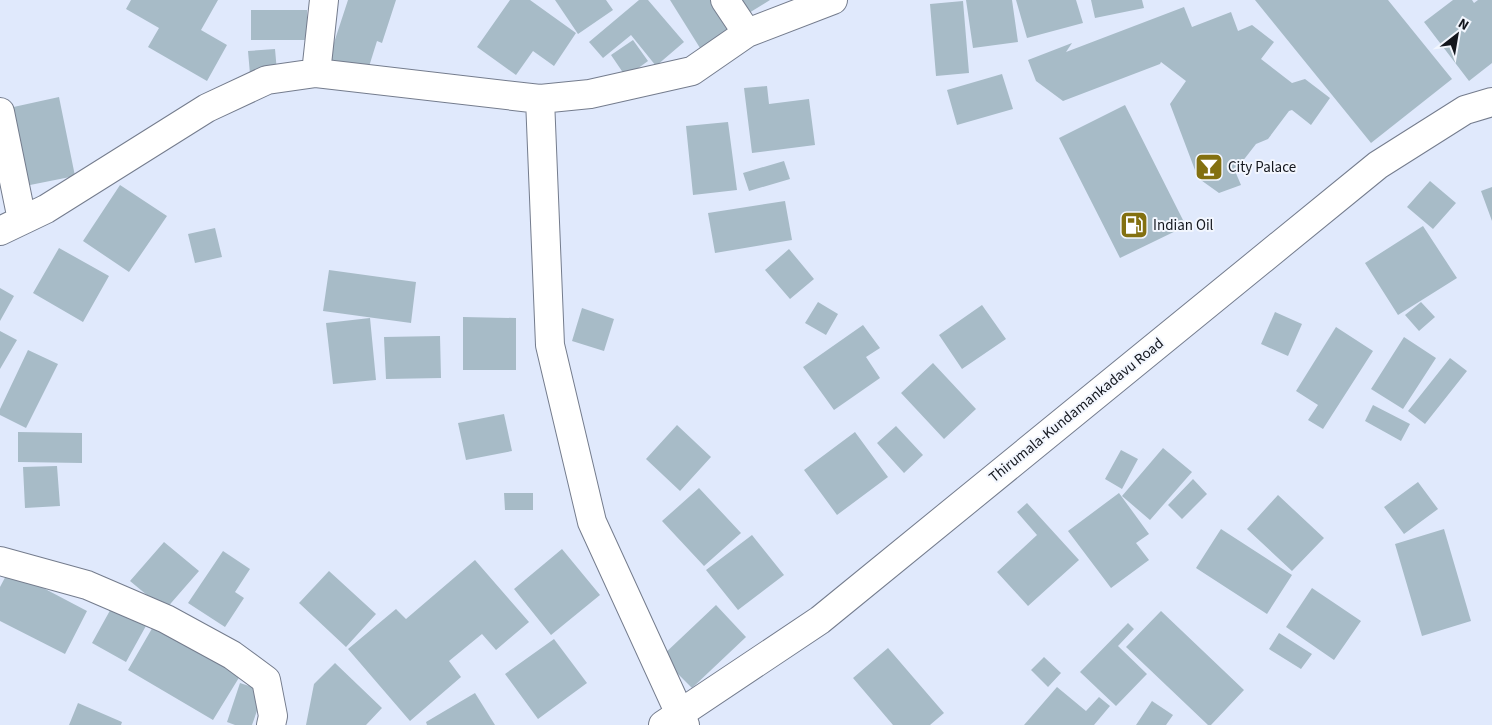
<svg xmlns="http://www.w3.org/2000/svg" width="1492" height="725" viewBox="0 0 1492 725" font-family="'Source Sans 3',sans-serif">
	<style>
		.building { fill: #a7bbc7 }
		.lines { fill: none; stroke-linecap: round; stroke-linejoin: round }
		.street-casing { stroke: #747c8d; stroke-width: 30 }
		.secondary-casing { stroke: #747c8d; stroke-width: 30 }
		.street { stroke: #fff; stroke-width: 28 }
		.secondary { stroke: #fff; stroke-width: 28 }
		.labels { text-anchor: middle; stroke-width: 4; stroke-linejoin: round; paint-order: stroke }
		.poi-label { font-size: 15px; fill: #13161d; stroke: #f2f6fe; text-anchor: start }
		.street-label { font-size: 15px; fill: #13161d; stroke: #f2f6fe }
	</style>
	<rect width="100%" height="100%" fill="#e0e9fc"/>
	<path class="building" d="M131,0H218L201,30L227,45L207,81L148,47L159,28L126,9Z
		M348,0H396L382,43L377,41L367,73L328,61Z
		M510,0H530L576,33L554,66L533,51L516,75L477,47Z
		M555,0H606L613,10L578,34Z
		M639,0H648L684,42L656,66L631,35L603,58L589,42Z
		M670,0H720L736,25L700,48Z
		M733,0H770L744,16Z
		M966,0H1012L1018,42L973,48Z
		M1016,0H1076L1083,23L1027,38Z
		M1091,0H1142L1144,8L1095,18Z
		M1255,0H1388L1452,79L1371,143Z
		M1453,0H1472L1474,3L1478,0H1492V63L1469,81L1424,22Z
		M963,1L969,73L936,76L930,4Z
		M1184,7L1192,27L1231,12L1238,31L1252,25L1274,42L1261,59L1292,83L1305,79L1330,98L1311,125L1292,110L1289,111L1268,139L1256,144L1235,171L1241,185L1219,193L1198,178L1170,104L1186,81L1161,62L1160,64L1063,101L1036,81L1028,60L1072,43L1066,52Z
		M251,10H307V40H251Z
		M633,40L648,61L626,77L611,55Z
		M275,49L277,72L250,74L248,51Z
		M1002,74L1013,109L957,125L947,90Z
		M767,86L769,104L809,99L815,145L752,153L744,88Z
		M59,97L75,176L25,186L9,108Z
		M1125,105L1186,226L1120,258L1059,138Z
		M728,122L737,190L693,195L686,126Z
		M784,161L790,179L749,191L743,173Z
		M1430,181L1456,203L1433,229L1407,207Z
		M120,185L167,216L129,272L83,241Z
		M1492,187V221L1481,191Z
		M785,201L792,240L715,253L708,213Z
		M1423,226L1457,278L1398,315L1365,263Z
		M215,228L222,257L195,263L188,234Z
		M59,248L109,276L83,322L33,293Z
		M789,249L814,279L790,299L765,270Z
		M329,270L416,282L411,323L323,311Z
		M0,288L14,296L0,321Z
		M818,302L838,314L826,335L805,323Z
		M1421,302L1435,317L1419,331L1405,315Z
		M982,305L1006,339L962,369L939,335Z
		M582,308L614,319L604,351L572,341Z
		M1275,312L1302,324L1288,356L1261,344Z
		M463,317L516,318V370H463Z
		M370,318L376,380L333,384L326,323Z
		M863,325L880,348L866,357L880,378L834,410L803,367Z
		M1336,327L1373,351L1323,429L1308,420L1318,405L1296,391Z
		M0,331L17,340L0,369Z
		M440,336L441,378L386,379L384,337Z
		M1404,337L1436,358L1403,409L1371,389Z
		M28,350L58,364L26,428L0,415V409Z
		M1450,358L1467,371L1425,424L1408,411Z
		M933,363L976,409L944,439L901,393Z
		M1373,405L1410,424L1401,441L1365,421Z
		M504,414L512,451L466,460L458,423Z
		M677,425L711,457L680,491L646,459Z
		M896,426L923,455L904,473L877,443Z
		M18,432L82,433V463L18,462Z
		M855,432L888,477L837,515L804,470Z
		M1163,448L1192,472L1150,520L1122,496Z
		M1121,450L1138,459L1122,489L1105,479Z
		M57,466L60,506L25,508L23,467Z
		M1193,479L1207,494L1182,519L1168,505Z
		M1418,482L1438,509L1404,534L1384,507Z
		M699,488L741,533L704,566L662,521Z
		M504,493H533V510H505Z
		M1119,493L1149,534L1136,543L1149,560L1111,588L1068,531Z
		M1278,495L1324,538L1292,571L1247,529Z
		M1027,503L1079,560L1028,606L997,572L1037,535L1017,512Z
		M1221,529L1292,575L1267,614L1196,568Z
		M1444,529L1471,621L1422,636L1395,544Z
		M752,535L784,575L738,610L706,570Z
		M164,542L199,571L165,610L130,581Z
		M562,549L600,595L551,635L514,589Z
		M223,551L250,569L235,592L244,598L225,627L188,603Z
		M475,560L529,622L496,650L482,634L449,661L461,677L410,721L348,649L396,609L406,619Z
		M9,570L87,611L65,654L0,621V587Z
		M329,571L376,614L346,647L299,603Z
		M1312,588L1361,621L1334,660L1286,627Z
		M113,605L147,624L126,662L92,643Z
		M716,605L746,637L692,688L661,657Z
		M1161,611L1244,690L1211,725H1208L1126,647Z
		M1128,623L1134,629L1118,646L1147,674L1116,706L1080,672Z
		M154,625L240,676L213,720L128,670Z
		M1279,633L1312,654L1301,669L1269,649Z
		M554,639L587,683L538,719L505,674Z
		M888,648L944,713L930,725H893L853,678Z
		M1044,657L1061,673L1048,687L1031,670Z
		M335,663L382,708L366,725H306L314,684Z
		M240,683L264,691L252,725H235L227,722Z
		M1057,687L1086,711L1099,697L1110,706L1094,725H1024Z
		M475,693L495,725H427L426,722Z
		M1152,701L1173,715L1166,725H1136Z
		M78,703L122,722L121,725H69Z"/>
	<g class="lines">
		<defs>
			<path id="street" d="M725,0L747,33
				M316,73L324,0
				M540,99L550,345L592,522L685,725
				M0,112L22,220
				M0,231L46,209L207,108L267,80L316,73L540,99L590,94L692,71L747,33L833,0
				M0,561L87,585L166,619L232,655L266,680L273,716L271,725"/>
			<path id="secondary" d="M663,725L820,620L1378,165L1465,110L1492,102"/>
		</defs>
		<use href="#street" class="street-casing"/>
		<use href="#secondary" class="secondary-casing"/>
		<use href="#street" class="street"/>
		<use href="#secondary" class="secondary"/>
	</g>
	<defs>
		<symbol id="bar-square" viewBox="-11 -11 22 22"><rect x="-9" y="-9" width="18" height="18" rx="4" fill="#837010" stroke="#f2f6fe"/><path d="M-6-5H6L.8 .8V4.5H3.5V6h-7V4.5H-.8V.8Z" fill="#fff"/></symbol>
		<symbol id="fuel-square" viewBox="-11 -11 22 22"><rect x="-9" y="-9" width="18" height="18" rx="4" fill="#837010" stroke="#f2f6fe"/><path d="M-5.5-6h7V0h2V4h1.3V-2.5L3-4.5l.8-.8L6-3V5H2.5V1h-1V6h-7ZM-4.2-4.7v3.2H.2V-4.7Z" fill="#fff"/></symbol>
	</defs>
	<g fill-rule="evenodd">
		<use href="#bar-square" x="1193" y="151" width="32" height="32"/>
		<use href="#fuel-square" x="1118" y="209" width="32" height="32"/>
	</g>
	<g class="labels">
		<g class="poi-label">
			<text x="1228" y="172">City Palace</text>
			<text x="1153" y="230">Indian Oil</text>
		</g>
		<g class="street-label">
			<text transform="translate(1076 410) rotate(-39)" y="5">Thirumala-Kundamankadavu Road</text>
		</g>
	</g>
	<g transform="translate(1457 35) rotate(31)" stroke="#f2f6fe" stroke-width="4" paint-order="stroke">
	<path d="M0-4L9 19L0 12L-9 19Z" fill="#13161d"/>
	<text y="-8" font-size="14" font-weight="bold" text-anchor="middle" fill="#13161d">N</text>
	</g>
</svg>
